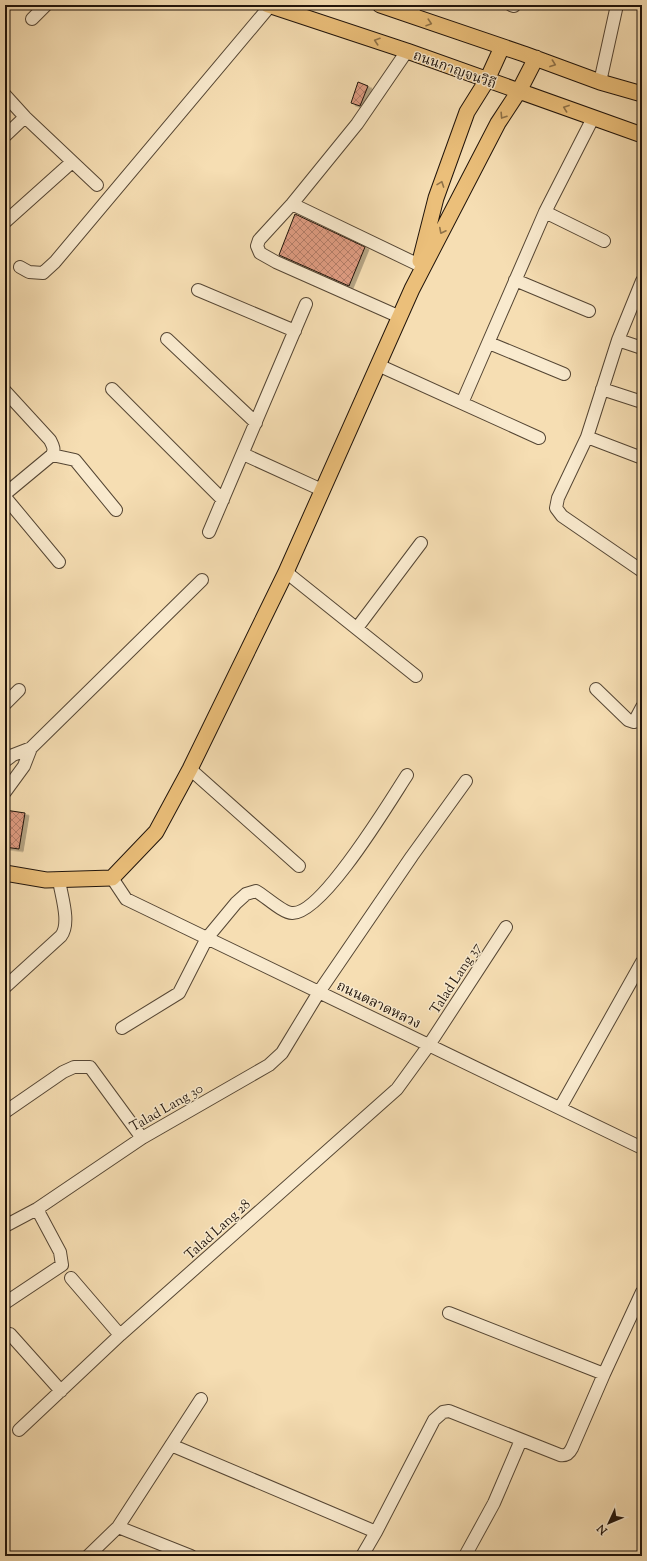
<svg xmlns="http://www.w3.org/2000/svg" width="647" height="1561" viewBox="0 0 647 1561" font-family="'Sorts Mill Goudy','Noto Serif Thai',serif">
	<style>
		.building { fill: url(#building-cross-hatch); stroke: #1f130a; filter: url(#shadow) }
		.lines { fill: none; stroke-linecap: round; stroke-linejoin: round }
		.minor-casing { stroke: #554634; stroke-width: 14 }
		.major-casing { stroke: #1f130a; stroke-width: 17 }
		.minor { stroke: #f9eace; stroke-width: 12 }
		.major { stroke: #ebbf7a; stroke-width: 15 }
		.oneway { stroke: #8f7248 }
		.labels { text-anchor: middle; stroke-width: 3; stroke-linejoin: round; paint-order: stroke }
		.street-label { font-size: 14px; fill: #1f130a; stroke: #f9eace }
	</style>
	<defs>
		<pattern id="building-cross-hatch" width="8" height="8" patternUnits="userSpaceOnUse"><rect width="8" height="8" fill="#df9c82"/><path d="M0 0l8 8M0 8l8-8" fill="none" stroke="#b47e69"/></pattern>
		<filter id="shadow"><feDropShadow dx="4" dy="2.5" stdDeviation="0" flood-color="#0004"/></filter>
	</defs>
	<rect width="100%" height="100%" fill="#f6deb3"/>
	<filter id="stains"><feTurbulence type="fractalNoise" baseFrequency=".005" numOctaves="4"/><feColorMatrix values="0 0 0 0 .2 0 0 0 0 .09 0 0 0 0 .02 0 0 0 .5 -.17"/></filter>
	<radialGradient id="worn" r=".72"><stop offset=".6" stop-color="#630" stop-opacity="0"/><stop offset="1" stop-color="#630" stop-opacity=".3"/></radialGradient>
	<path class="building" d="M358,82L368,86L360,106L351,103Z
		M295,214L365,247L349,286L279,255Z
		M5,810L25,813L19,849L5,847Z"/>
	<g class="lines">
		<defs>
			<path id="minor" d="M511,5L514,6
				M413,17L414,5
				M32,19L46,5
				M600,82L617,5
				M5,95L25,117L97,185
				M5,136L25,117
				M292,204L419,265
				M545,212L604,241
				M5,222L72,162
				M20,267L29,272L43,273L55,262L270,6
				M515,280L589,311
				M642,281L618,340L587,437L558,498L556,508L562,516L642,571
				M198,290L295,331
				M400,317L276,262L260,253L257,246L259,240L292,204L357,124L407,51
				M167,339L256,423
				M618,340L642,348
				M489,343L564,374
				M378,365L539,438
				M112,389L223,500
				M602,389L642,402
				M5,391L50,440C53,446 55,449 52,455L5,494
				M462,403L545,212L593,118
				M587,437L642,458
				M243,454L322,490
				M52,455L75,460L116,510
				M5,497L59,562
				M209,532L306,304
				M286,572L416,676
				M357,628L421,543
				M596,689L628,720L634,722L642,707
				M5,704L19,690
				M5,761L13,755L31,748L202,580
				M190,769L299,866
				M5,792L24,766L31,748
				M112,878L126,899L642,1148
				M5,987L61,936C71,923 61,895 59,880
				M122,1028L179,993L207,938L236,903L246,894L256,891C265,896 283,913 292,913C322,915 390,801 407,775
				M560,1108L642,962
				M5,1112L63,1072L74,1067H90L142,1138
				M5,1226L37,1209L142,1138L269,1065L282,1053L319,992L412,856L466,781
				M71,1278L120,1335
				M5,1303L62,1265L60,1252L37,1209
				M449,1313L604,1374
				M10,1334L61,1391
				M19,1430L120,1335L397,1089L429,1045L506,927
				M171,1445L376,1532
				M118,1527L191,1556
				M88,1556L118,1527L201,1399
				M362,1556L376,1532L434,1420L443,1412L449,1411L560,1455C566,1456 569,1454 572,1448L604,1374L642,1292
				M465,1556L494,1503L521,1440"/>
			<path id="major" d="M268,5L407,51L642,135
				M380,5L524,54L600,82L642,94
				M420,261L436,198L467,112L487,80L502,47
				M5,873L46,880L112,878L156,832L190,769L286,572L412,289L498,123L519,91L536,58"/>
		</defs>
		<use href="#minor" class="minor-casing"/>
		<use href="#major" class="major-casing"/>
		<use href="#minor" class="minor"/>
		<use href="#major" class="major"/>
	</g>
	<defs><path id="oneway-chevron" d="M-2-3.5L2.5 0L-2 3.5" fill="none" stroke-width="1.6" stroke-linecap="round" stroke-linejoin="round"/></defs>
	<g class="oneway">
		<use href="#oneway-chevron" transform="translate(429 23) rotate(18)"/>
		<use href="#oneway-chevron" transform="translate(377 41) rotate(-162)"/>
		<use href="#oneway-chevron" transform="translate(553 64) rotate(20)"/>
		<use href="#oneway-chevron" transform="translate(566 108) rotate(-160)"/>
		<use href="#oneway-chevron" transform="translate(503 116) rotate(123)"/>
		<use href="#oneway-chevron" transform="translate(441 184) rotate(-70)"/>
		<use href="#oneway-chevron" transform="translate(442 231) rotate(117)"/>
	</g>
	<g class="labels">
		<g class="street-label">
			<text transform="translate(455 69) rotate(20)" y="5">ถนนกาญจนวิถี</text>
			<text transform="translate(455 978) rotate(-57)" y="5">Talad Lang 37</text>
			<text transform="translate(379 1004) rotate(26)" y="5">ถนนตลาดหลวง</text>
			<text transform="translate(166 1107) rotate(-30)" y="5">Talad Lang 30</text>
			<text transform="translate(217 1229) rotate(-42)" y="5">Talad Lang 28</text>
		</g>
	</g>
	<rect width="647" height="1561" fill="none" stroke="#f6deb3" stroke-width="20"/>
	<rect x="6" y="6" width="635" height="1549" fill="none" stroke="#1f130a" stroke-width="2"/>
	<rect x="10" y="10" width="627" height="1541" fill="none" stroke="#1f130a"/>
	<g transform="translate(609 1523) rotate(226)" stroke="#f9eace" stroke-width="3" paint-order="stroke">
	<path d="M0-3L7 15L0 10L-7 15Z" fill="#1f130a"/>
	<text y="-6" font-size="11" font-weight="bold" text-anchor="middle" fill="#1f130a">N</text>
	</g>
	<rect width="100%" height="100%" filter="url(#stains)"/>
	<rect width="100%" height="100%" fill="url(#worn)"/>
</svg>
